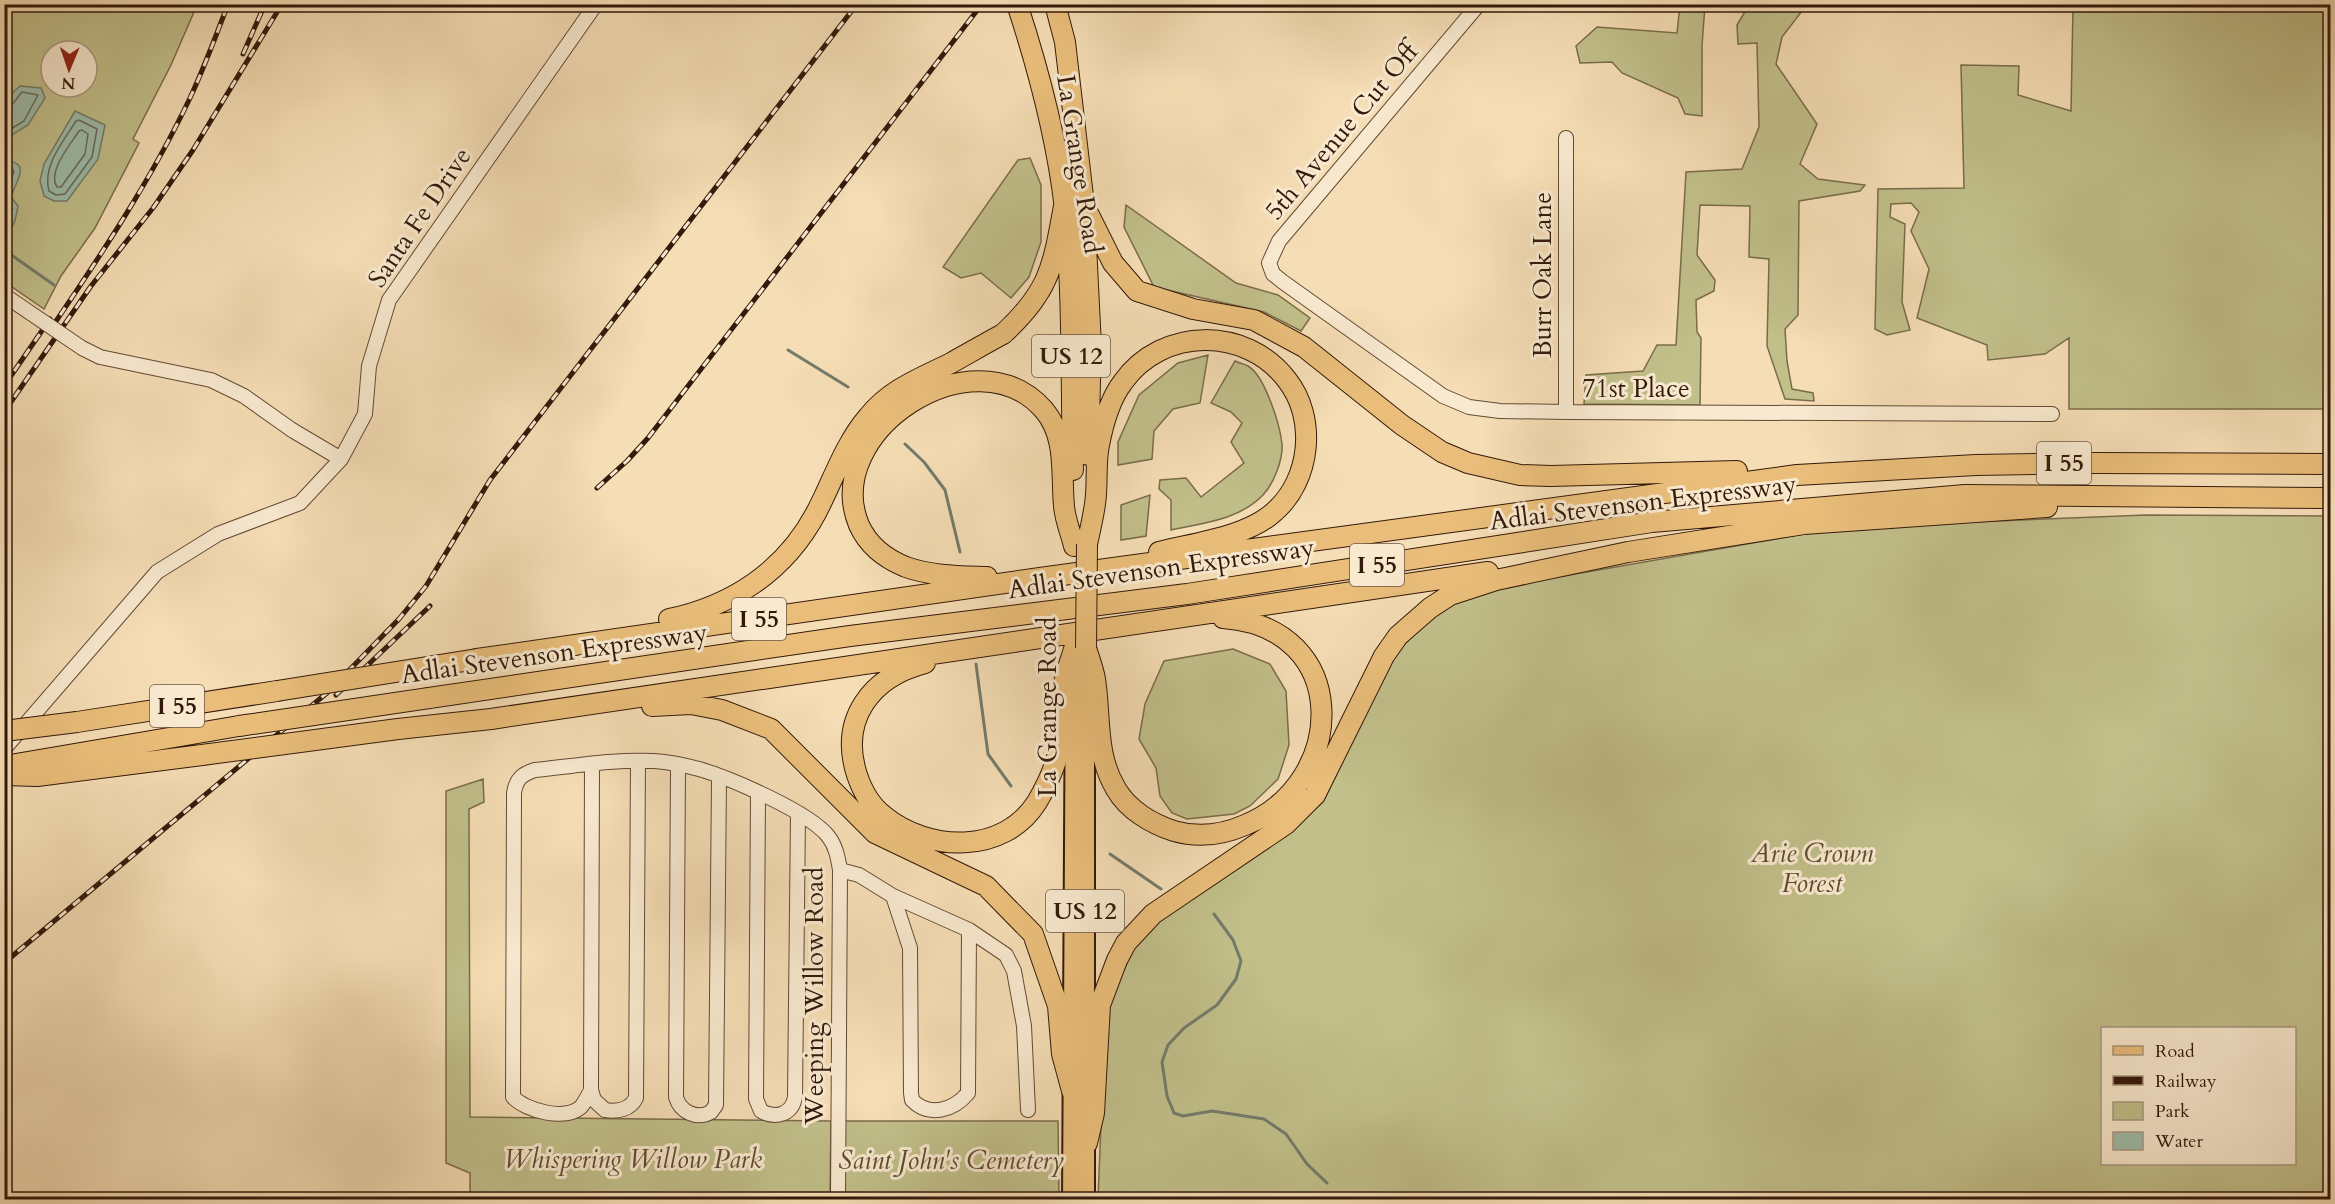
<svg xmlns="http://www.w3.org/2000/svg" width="2335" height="1204" viewBox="0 0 2335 1204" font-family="Cardo,serif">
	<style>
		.green { fill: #c1bf8a; stroke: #7a6c4a; stroke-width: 1.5; fill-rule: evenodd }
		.water { fill: #9dbcaa; stroke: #737b6a; stroke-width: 1.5 }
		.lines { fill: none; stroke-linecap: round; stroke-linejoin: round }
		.shore { stroke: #686a5a; stroke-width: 1.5 }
		.stream { stroke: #737b6a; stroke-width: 3 }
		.minor-casing { stroke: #644a35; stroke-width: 16 }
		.major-casing { stroke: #33190a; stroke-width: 20 }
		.highway-casing { stroke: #33190a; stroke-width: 22 }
		.minor { stroke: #f8e9cf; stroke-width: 14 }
		.major { stroke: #eabe7a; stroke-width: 16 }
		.highway { stroke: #eabe7a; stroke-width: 20 }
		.rail-casing { stroke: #33190a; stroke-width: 5 }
		.rail { stroke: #f8e9cf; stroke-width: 3; stroke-dasharray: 9; stroke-linecap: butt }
		.minor-bridge-casing { stroke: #644a35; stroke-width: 16; stroke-linecap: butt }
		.highway-bridge-casing { stroke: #33190a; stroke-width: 22; stroke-linecap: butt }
		.minor-bridge { stroke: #f8e9cf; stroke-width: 14 }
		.highway-bridge { stroke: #eabe7a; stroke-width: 20 }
		.labels { text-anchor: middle; stroke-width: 6; stroke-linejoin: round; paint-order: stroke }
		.shield { fill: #f8e9cf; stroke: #6e5745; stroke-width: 1.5 }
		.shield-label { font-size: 24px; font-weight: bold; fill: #33190a }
		.street-label { font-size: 26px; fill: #33190a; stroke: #f8e9cf }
		.park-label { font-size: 26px; font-style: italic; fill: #5e4b30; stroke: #f8e9cf }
	</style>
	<rect width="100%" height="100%" fill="#f5ddb5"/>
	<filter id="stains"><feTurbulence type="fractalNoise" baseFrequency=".00333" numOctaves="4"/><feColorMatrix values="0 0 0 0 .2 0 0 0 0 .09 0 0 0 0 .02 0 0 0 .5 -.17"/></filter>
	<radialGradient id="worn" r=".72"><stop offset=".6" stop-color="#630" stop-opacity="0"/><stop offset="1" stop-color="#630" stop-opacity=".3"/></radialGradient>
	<path class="green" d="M5,5H197L171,65L133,139L139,143L95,228L61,276L44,309L5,282ZM51,51H87V87H51Z
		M1680,5H1705L1702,46V116L1685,114L1678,98L1622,73L1612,62L1580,63L1576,46L1597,27L1677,33Z
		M1749,5H1794L1802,11L1782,37L1776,64L1817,124L1800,164L1818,179L1865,185L1860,191L1799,201L1798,315L1785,329L1787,361L1792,389L1813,393L1814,401L1785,399L1767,346L1769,259L1749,257L1750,206L1700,205L1697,255L1715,280L1714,291L1696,300L1697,332L1701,338L1700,405L1584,404L1586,375L1643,371L1657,345H1676L1686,172L1742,169L1759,127L1757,43L1738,44L1737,25Z
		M2073,5H2330V409H2069V338L2045,354L1988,360L1987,345L1917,318L1929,269L1911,231L1919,212L1911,203L1891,204L1890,217L1905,224L1902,302L1910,330L1887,335L1875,329L1878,189L1964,188L1961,65L2019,66L2018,95L2071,111Z
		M1030,158L1041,185V242L1029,277L1011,298L981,273L961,278L943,267L1018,160Z
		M1126,205L1236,283L1278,295L1310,318L1301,331L1264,312L1154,287L1124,227Z
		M1208,355L1200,403L1173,409L1154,431L1152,459L1118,465V442L1139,395L1178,363Z
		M1235,361C1239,363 1244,364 1248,366C1265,376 1280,425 1282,444C1283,460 1274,483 1263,495C1239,520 1203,523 1171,530V500L1159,489L1160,480L1186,478L1201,497L1244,463L1231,442L1242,423L1231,412L1211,403Z
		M1150,495L1146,536L1121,540V505Z
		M2146,515L2330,516V1199L1098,1200L1103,1070L1110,1001L1138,939L1164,916L1285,835L1323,802L1395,655L1417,630L1437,615L1459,601L1489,589L1844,527ZM2102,1028H2294V1164H2102Z
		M1233,649L1270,664L1286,691L1289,745L1278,779L1250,806L1234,814L1187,819L1172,813L1160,796L1156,768L1139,739L1145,704L1164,661Z
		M483,779L484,802L469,809L470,1117L831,1121L830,1199L470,1198V1173L446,1163V791Z
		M844,1121H1058L1059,1199H844Z"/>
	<path class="water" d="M20,86L41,88L45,98L28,125L5,139C4,117 1,100 20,86Z
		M75,111L105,125L98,159L67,201H54L44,196L40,181L44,164Z
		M5,161C33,162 15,182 11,197L18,206C16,217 15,228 5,233Z"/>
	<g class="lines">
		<path class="shore" d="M4,108L11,106L22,92L38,95L24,121L4,133
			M79,120L97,129L92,157L65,194L56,195L49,191C42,166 63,142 76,121Z
			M82,130L88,134L85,154L61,187H57C47,172 70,145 79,131Z
			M4,167L12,168L14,172L5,195L12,209L8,223L4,227"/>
		<path class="stream" d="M4,253L10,254L54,285
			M788,350L848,387
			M905,444L924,462L945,490L960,552
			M976,664L988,754L1011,786
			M1110,854L1161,889
			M1214,914L1233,940L1241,961L1236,979L1217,1005L1184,1028L1168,1045L1162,1062L1167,1096L1174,1113L1183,1116L1212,1111L1264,1119L1286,1134L1307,1164L1327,1183
			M1338,1195L1341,1200"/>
		<defs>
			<path id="minor" d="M1479,4L1279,241L1269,263L1273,274L1283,282L1443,396L1469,407L1500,411L1566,412L2052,414
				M1566,412V138
				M292,430L341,459
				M4,749L157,572L218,534L300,503L341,459L365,414L369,366L389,300L596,4
				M638,761L636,1098C630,1110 617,1112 605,1110L594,1100L591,1090C588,1096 585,1102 581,1107C565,1121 526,1111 513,1097L514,793C516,779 522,774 535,770C574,766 614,759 654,761C668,762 684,765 699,769C730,778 809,812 828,836C836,846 838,858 840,870L838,1200
				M678,765L676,1097C680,1112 697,1120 711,1112L716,1105L719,778
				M758,793L756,1099L761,1111C775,1119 792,1115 795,1097L798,814
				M840,870L859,875L893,896L910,948L911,1093L912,1100C929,1118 954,1110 968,1093L969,930
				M893,896L969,930L1006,955L1014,971L1024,1026L1028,1110
				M591,1090L592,764"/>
			<path id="major" d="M1071,1200L1074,666
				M1086,1200V663"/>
			<path id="highway" d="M1017,4C1039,71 1057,139 1065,209C1073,295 1071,383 1073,470
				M1055,4L1065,42L1084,205L1091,346L1088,455
				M1084,205L1113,263L1137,291L1193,309L1254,320L1304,347L1402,425L1442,452L1468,463L1520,475L1551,476L1737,471
				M1087,544C1090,531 1093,518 1095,504C1098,485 1095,464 1099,445C1103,424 1110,399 1123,382C1162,327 1246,326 1287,380C1317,418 1311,480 1274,512C1247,537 1194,543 1159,552
				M987,577C960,576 931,576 906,567C886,559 868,545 859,525C820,432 974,330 1044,410C1067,437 1061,474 1064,506C1065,520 1071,533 1074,546
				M669,619C732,606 785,571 816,513C833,481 844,445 868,417C890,389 921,378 951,363C969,353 986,343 1003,334C1050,291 1053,266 1064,206
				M1086,648C1089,658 1093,668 1095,679C1101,717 1095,754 1116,789C1128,810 1152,824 1174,831C1198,838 1222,835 1245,825C1349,782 1352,627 1223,618
				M477,659L1040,578L1797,475L1976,465L2096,463L2330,464
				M925,663C871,677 839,719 857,775C862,790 871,806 884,816C928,852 1004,855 1037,802C1049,782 1059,757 1062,734C1065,718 1062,701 1064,684C1065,673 1071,661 1074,649
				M429,698L850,636L1187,594L1652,522L1965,495L2330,498
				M652,706L691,704L722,710L771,729L875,833L986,886L1033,934L1058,1006L1062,1054L1072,1091
				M77,722L277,691
				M398,729L491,719L1488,572
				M4,766L239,726
				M4,775L37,776L202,755
				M1087,1143L1094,1113L1100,1005L1117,960L1126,943L1153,914L1286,824L1315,795L1384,656L1398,636L1430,608L1450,595L1496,580L1628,552L1804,524L2047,507"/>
		</defs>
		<use href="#minor" class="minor-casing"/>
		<use href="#major" class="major-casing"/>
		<use href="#highway" class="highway-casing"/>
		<use href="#minor" class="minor"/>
		<use href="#major" class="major"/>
		<use href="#highway" class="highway"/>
		<defs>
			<path id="rail" d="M243,54L265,4
				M50,330C101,255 151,180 190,98C204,68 216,36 228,4
				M4,386L50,319
				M4,412L91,286L153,208L193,150L282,4
				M597,488L627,461L648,438L982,4
				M336,695L430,606
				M4,963L328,692L399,619L426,586L490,480L857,4"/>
		</defs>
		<use href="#rail" class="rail-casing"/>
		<use href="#rail" class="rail"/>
		<defs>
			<path id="minor-bridge" d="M4,295L82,348L100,357L211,380L244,396L292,430"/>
			<path id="highway-bridge" d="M1086,648L1087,544
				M277,691L477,659
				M239,726L429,698
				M4,731L77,722
				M202,755L398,729"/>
		</defs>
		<use href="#minor-bridge" class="minor-bridge-casing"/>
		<use href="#highway-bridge" class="highway-bridge-casing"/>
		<use href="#minor-bridge" class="minor-bridge"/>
		<use href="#highway-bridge" class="highway-bridge"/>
	</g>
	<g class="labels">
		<g class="shield">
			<rect x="1032" y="335" width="78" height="42" rx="4.5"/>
			<rect x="2037" y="442" width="54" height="42" rx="4.5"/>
			<rect x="1350" y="544" width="54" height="42" rx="4.5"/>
			<rect x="732" y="598" width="54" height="42" rx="4.5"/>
			<rect x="150" y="685" width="54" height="42" rx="4.5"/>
			<rect x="1046" y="890" width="78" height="42" rx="4.5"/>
		</g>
		<g class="shield-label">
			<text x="1071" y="364">US 12</text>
			<text x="2064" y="471">I 55</text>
			<text x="1377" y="573">I 55</text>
			<text x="759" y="627">I 55</text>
			<text x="177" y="714">I 55</text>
			<text x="1085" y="919">US 12</text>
		</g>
		<g class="street-label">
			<text transform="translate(1341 131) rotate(-50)" y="9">5th Avenue Cut Off</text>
			<text transform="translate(1080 164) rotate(81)" y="9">La Grange Road</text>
			<text transform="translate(419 217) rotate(-56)" y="9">Santa Fe Drive</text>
			<text transform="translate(1542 275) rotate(-90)" y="9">Burr Oak Lane</text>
			<text x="1636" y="397">71st Place</text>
			<text transform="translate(1643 502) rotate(-7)" y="9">Adlai Stevenson Expressway</text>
			<text transform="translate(1161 568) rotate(-8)" y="9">Adlai Stevenson Expressway</text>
			<text transform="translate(554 653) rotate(-8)" y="9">Adlai Stevenson Expressway</text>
			<text transform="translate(1047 707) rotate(-90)" y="9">La Grange Road</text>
			<text transform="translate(814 996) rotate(-90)" y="9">Weeping Willow Road</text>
		</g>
		<g class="park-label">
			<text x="1812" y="862">Arie Crown<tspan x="1812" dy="30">Forest</tspan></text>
			<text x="633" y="1168">Whispering Willow Park</text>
			<text x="951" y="1169">Saint John's Cemetery</text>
		</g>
	</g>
	<rect width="2335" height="1204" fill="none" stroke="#f5ddb5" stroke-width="24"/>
	<rect x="6" y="6" width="2323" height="1192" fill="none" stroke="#33190a" stroke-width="3"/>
	<rect x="12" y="12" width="2311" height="1180" fill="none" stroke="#33190a" stroke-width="1.5"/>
	<rect x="2101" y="1027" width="195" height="138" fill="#f8e9cf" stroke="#a99680" stroke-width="1.5"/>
	<rect x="2113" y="1046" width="30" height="9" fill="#eabe7a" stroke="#a99680" stroke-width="1.5"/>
	<text x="2155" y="1057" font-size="18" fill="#33190a">Road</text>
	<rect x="2113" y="1076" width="30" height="9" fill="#33190a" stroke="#a99680" stroke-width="1.5"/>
	<text x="2155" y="1087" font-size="18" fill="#33190a">Railway</text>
	<rect x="2113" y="1102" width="30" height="18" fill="#c1bf8a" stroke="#a99680" stroke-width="1.5"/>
	<text x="2155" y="1117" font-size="18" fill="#33190a">Park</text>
	<rect x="2113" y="1132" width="30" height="18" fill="#9dbcaa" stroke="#a99680" stroke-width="1.5"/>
	<text x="2155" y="1147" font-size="18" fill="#33190a">Water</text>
	<g transform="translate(69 69) rotate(182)"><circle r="28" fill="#f8e9cf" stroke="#a99680" stroke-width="1.5"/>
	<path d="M0-4.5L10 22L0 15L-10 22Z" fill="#8f2418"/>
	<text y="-9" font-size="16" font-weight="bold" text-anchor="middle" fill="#33190a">N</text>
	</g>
	<rect width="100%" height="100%" filter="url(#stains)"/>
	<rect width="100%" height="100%" fill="url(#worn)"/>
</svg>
